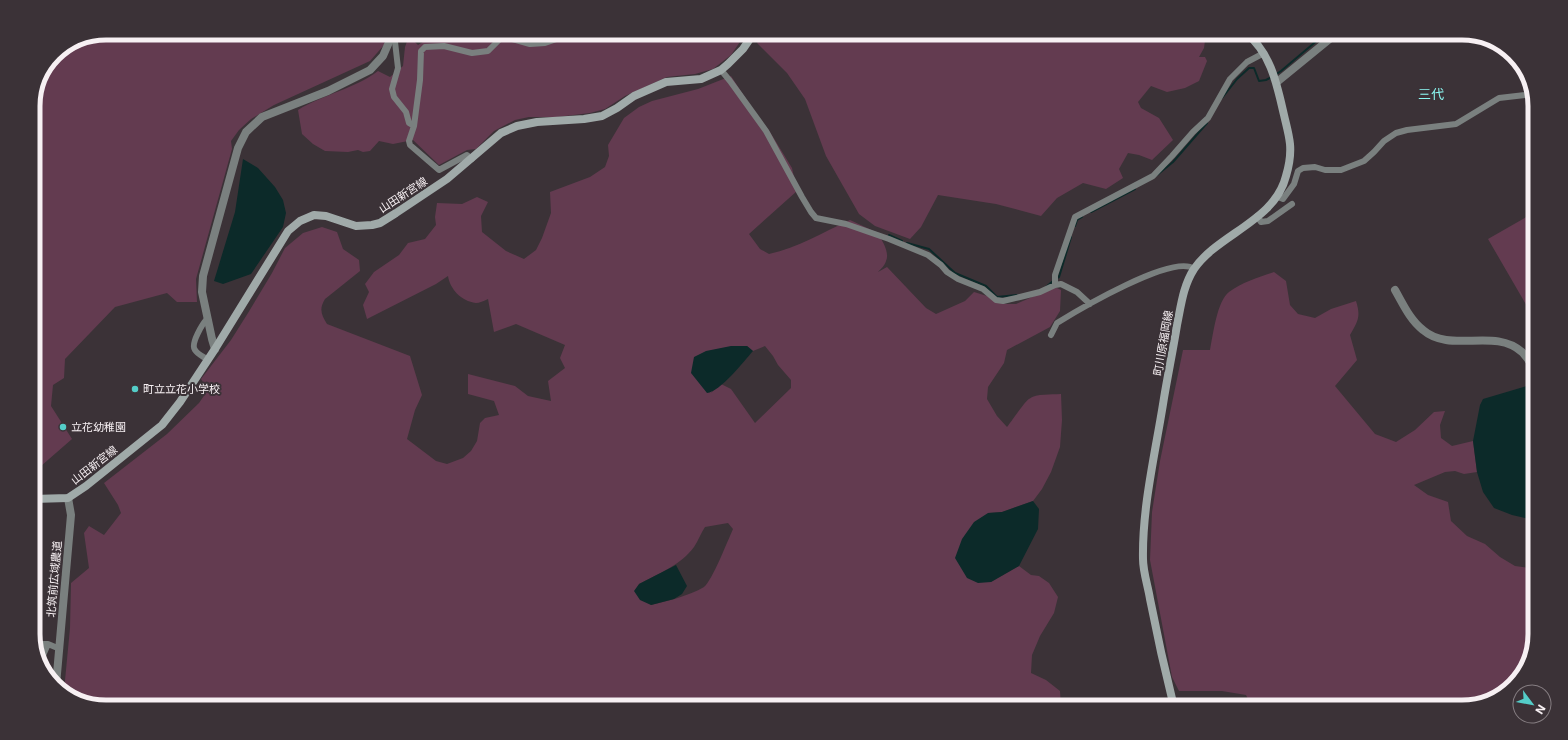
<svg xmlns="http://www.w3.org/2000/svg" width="1568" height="740" viewBox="0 0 1568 740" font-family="Inter,'Noto Sans JP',sans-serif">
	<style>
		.green { fill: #633b50; fill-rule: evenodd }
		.water { fill: #0c2a29 }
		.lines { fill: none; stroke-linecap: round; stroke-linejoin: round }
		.stream { stroke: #0c2a29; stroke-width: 2 }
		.minor { stroke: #7a807f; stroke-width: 6 }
		.tertiary { stroke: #7a807f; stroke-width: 8 }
		.secondary { stroke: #a0aaa9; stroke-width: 8 }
		.poi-dot { fill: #54cdc8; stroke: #3b3237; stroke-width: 1.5 }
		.labels { text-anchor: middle; stroke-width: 4; stroke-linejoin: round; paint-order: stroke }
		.street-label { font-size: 11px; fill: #f7f0f3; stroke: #3b3237 }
		.poi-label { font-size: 11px; fill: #f7f0f3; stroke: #3b3237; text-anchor: start }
		.quarter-label { font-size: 13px; fill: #8cf8f2; stroke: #3b3237 }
		.rim { fill: none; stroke: #f7f0f3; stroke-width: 5 }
	</style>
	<rect width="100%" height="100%" fill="#3b3237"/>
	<path class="green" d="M106,33H386L384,45L370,61L274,105L251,119L239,130L231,141L232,149L196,279L197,302H177L167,293L115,307L65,359L64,378L53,385L51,406L72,439L33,473V101L55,54L78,38Z
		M428,33H746L731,55L713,69L695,74L667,77L625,96L605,109L590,113L557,117H529L515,120L494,131L476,149L467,150L439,165L413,140L393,144L379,141L370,151L363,152L358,150L348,152L325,151L313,144L302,134L298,110C324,94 354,89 378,71L390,77L403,66L405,47L409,36L418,45L426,40Z
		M763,33H1206L1204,48L1199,57H1205L1207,61L1199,81L1185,88L1167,92L1151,86L1138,102L1141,108L1159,118L1173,140L1152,160L1139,155L1128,153L1119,169L1123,178L1106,189L1083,183L1057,198L1041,216L996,204L938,195L921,227L910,239L875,226L859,214L826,156L805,99L787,73L757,43Z
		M731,76L756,114L770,132L792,168L797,191L749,234L760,249L769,254C798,248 823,232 850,220L878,233C882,241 890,252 886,261C885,265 881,269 878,272L887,267L926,308L936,314L965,301L974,292L987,296L998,302L1006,304H1016L1055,287L1061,290L1060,311L1050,327L1007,350L1004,363L988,387L987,399L997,416L1007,427C1011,422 1026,400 1029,399C1037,393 1051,395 1061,394L1062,420L1060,447L1051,472L1042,489L1033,501L1002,512L988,513L991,582L1019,566L1031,575L1039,576L1049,583L1058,597L1054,613L1040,636L1032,655L1031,673L1046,680L1060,691L1061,707H106L78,701L64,691L70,628L71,583L89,568L84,533L89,526L104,535L121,513L118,505L104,483L167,434L199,403L208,390L201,379L231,340L248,313L272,273L285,248L303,233L322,227L337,232L343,249L359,260L360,271L325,299C319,309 321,314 327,324L410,356L422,395L415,410L407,439L436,461L447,464L463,458L471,451L477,441L480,423L485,418L499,415L494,401L468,394V374L515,386L528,396L551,401L548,381L565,368L560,358L565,345L516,324L494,332L488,299C484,301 479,303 476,303C461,301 450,289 448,276L436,284L367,319L363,305L369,292L365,284L374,272L399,255L408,243L425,239L436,225L435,217L437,203L462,204L477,197L488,202L481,216L482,232L506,251L524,259L536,250L542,238L551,213L550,192L590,177L605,167L609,156L608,145L624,118L639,107L652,101L698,89ZM747,346L753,351L765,346L773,356L778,365L791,380V388L755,423L731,389L721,384L711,393ZM728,523L733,529C728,540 712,581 704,587C689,596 667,601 651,605L639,584C658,574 681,565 694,547C698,541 701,533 705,527Z
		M1535,212V320L1488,239Z
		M1274,272L1286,281L1290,305L1298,314L1315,318L1331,309L1356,301C1361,317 1358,321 1350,335L1357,360L1335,386L1375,434L1396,442L1415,430L1434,412L1445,411L1440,425L1441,438L1452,446L1473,441L1477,472L1464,474L1455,471L1445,472L1414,485L1428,495L1448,502L1451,521L1467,536L1485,544L1500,557L1515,566L1529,568L1534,546L1529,519L1535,516V634L1529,662L1502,695L1462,707H1252L1246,695L1222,691H1179L1172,677L1150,560L1152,512L1160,461L1183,350H1210C1213,335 1217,301 1229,292C1242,282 1259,277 1274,272Z"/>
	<path class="water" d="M243,159L258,168L275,187L283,200L286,213L283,227L251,274L223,284L214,281L235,212Z
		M731,346H747L753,351C744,361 720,392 707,393L691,373L694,357L706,351Z
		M1535,382V516L1529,519L1512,515L1494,508L1483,492L1477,472L1473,441L1480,405L1483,399L1530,385Z
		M1033,501L1039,509L1038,529L1019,566L991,582L978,583L967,578L955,558L962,539L974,522L988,513L1002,512Z
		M676,565L687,586L682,594L674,599L651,605L640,600L634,591L639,584Z"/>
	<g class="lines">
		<path class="stream" d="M1275,75L1281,71L1326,33
			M1222,98L1237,79L1249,68H1254L1259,81L1266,80L1272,77
			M1157,175L1173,162L1207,123
			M1091,212L1135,189
			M1075,226L1077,220L1082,217
			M889,235L902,241
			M907,243L929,249L955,273L986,286L997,297L1017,295
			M1057,278L1059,277L1071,237
			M1046,287L1053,281"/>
		<path class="minor" d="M394,33L398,68L392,89L394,97L406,112L409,123L414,126
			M721,70L730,81L766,131L802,197L811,212L816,218L846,224L889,239L928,255L941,265L947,272L958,279L983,289L996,300L1003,301L1020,297L1040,292L1055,285L1061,284L1077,292L1090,304
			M472,159L467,155L439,170L410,145L409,141L414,126L420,80L421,51L425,47L444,46L472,53L488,51L500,39L509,38L530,44L545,43L574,33
			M1278,197L1283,199L1294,184L1298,171L1303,168L1315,167L1325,170H1341L1364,161L1374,152L1384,141L1396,133L1407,130L1456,124L1499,98L1525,95L1531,90
			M1257,216L1261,222L1268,221L1292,204
			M1055,285V275L1075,217L1153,176L1172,156L1193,132L1208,118L1230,79L1247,62L1264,53
			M207,319C203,323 190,344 195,350C197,354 204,357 208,360
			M1051,335L1057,323C1078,310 1174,253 1194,269
			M34,641L41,644H48L60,649
			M41,660L48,644"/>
		<path class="tertiary" d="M1277,82L1337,33
			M1395,290C1403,304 1410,320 1423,330C1451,354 1494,327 1522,352C1527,357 1531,364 1535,369
			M215,349L212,339L202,292L203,276L238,148L246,132L262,117L328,91L370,70L383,56L393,33
			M56,685L71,515L68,498"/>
		<path class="secondary" d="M33,499L68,498L86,486L162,425L180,402L215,349L288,231L300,221L314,215L326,216L356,226L372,225L380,223L396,213L447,179L501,133L517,126L537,122L584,119L602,116L617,108L634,96L666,82L701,79L721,70L728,64L743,49L754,33
			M1174,707C1165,671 1157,635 1150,599C1148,586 1143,572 1143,559C1142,506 1156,450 1164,398C1168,374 1173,350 1177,325C1181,306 1183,286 1194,269C1218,234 1275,221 1286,176C1289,166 1291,155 1290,144C1289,134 1286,124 1284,115C1277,85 1271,53 1246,33"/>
	</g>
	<g class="poi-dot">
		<circle cx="135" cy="389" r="4"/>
		<circle cx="63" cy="427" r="4"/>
	</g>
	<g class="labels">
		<g class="street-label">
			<text transform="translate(403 195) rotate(-33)" y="4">山田新宮線</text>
			<text transform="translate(1163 343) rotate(-80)" y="4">町川原福岡線</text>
			<text transform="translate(94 465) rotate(-38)" y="4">山田新宮線</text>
			<text transform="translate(54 579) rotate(-85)" y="4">北筑前広域農道</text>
		</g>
		<g class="poi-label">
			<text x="143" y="393">町立立花小学校</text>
			<text x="71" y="431">立花幼稚園</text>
		</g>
		<g class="quarter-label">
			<text x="1431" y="99">三代</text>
		</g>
	</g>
	<path d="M0 0H1568V740H0ZM106 40H1462A66 66 0 0 1 1528 106V634A66 66 0 0 1 1462 700H106A66 66 0 0 1 40 634V106A66 66 0 0 1 106 40Z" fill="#3b3237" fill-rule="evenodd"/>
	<path class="rim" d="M106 40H1462A66 66 0 0 1 1528 106V634A66 66 0 0 1 1462 700H106A66 66 0 0 1 40 634V106A66 66 0 0 1 106 40Z"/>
	<g transform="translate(1532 704) rotate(122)"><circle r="19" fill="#3b3237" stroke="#867e82"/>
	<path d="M0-3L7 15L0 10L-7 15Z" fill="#54cdc8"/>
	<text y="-6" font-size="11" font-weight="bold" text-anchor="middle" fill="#f7f0f3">N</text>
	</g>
</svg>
